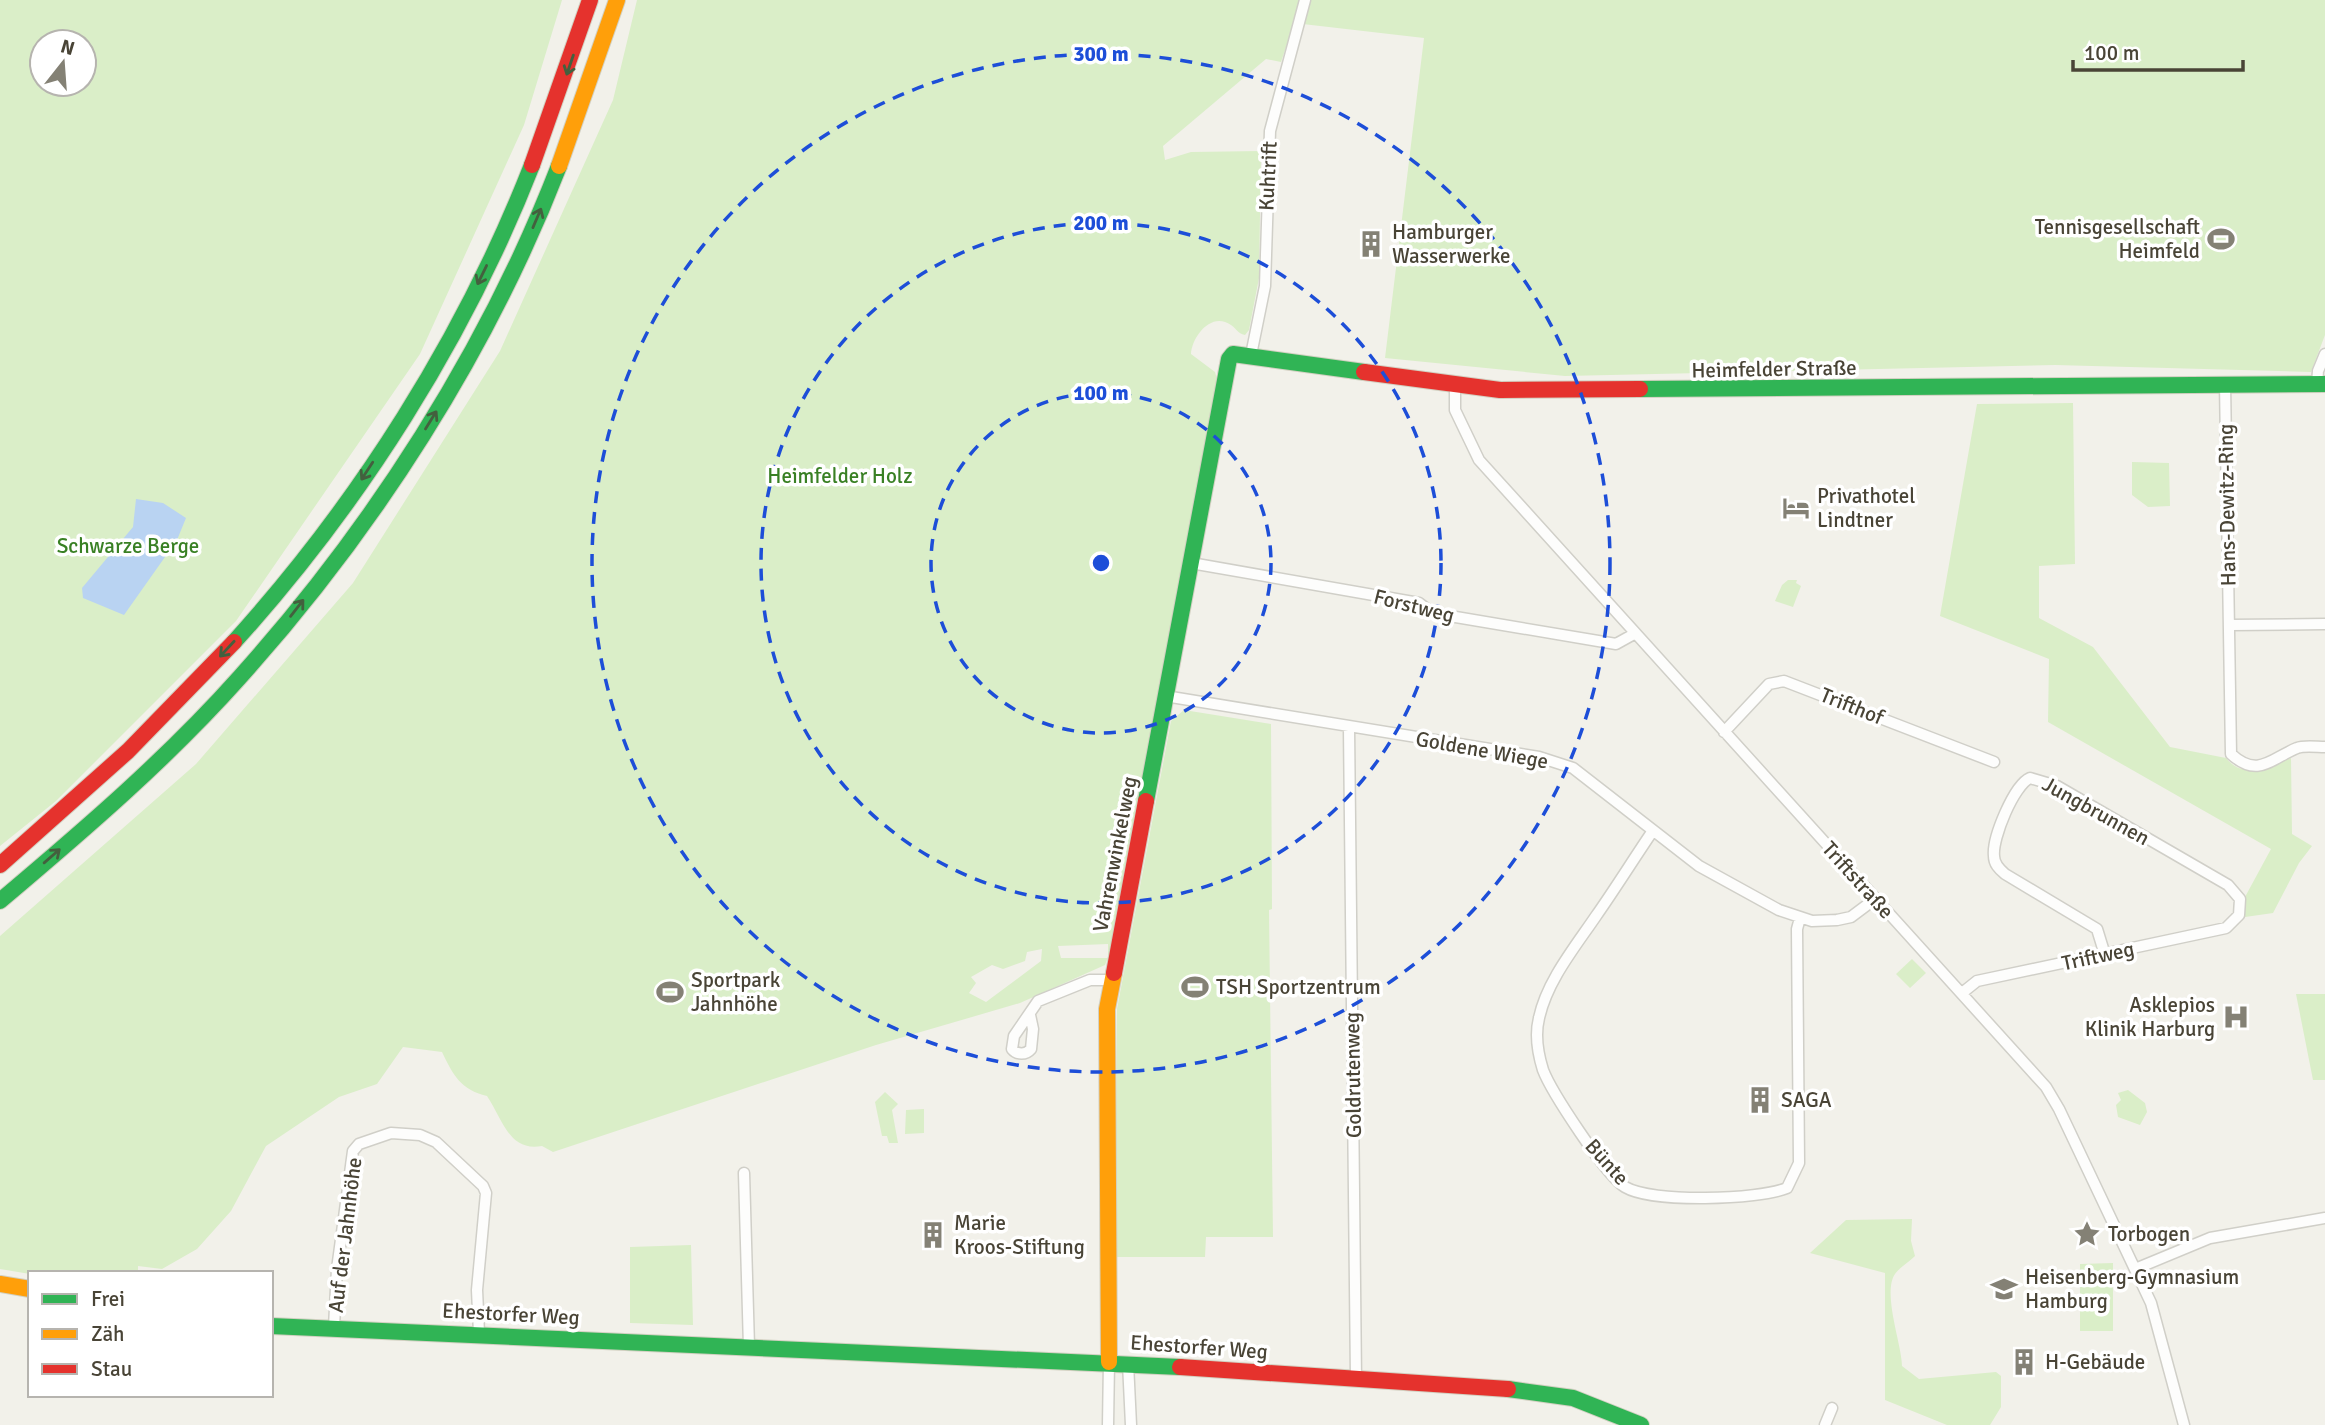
<svg xmlns="http://www.w3.org/2000/svg" width="2325" height="1425" viewBox="0 0 2325 1425" font-family="Signika,sans-serif">
	<style>
		.green { fill: #daeec8; fill-rule: evenodd }
		.water { fill: #b9d3f2 }
		.lines { fill: none; stroke-linecap: round; stroke-linejoin: round }
		.street-casing { stroke: #d0cfc8; stroke-width: 13 }
		.fast-casing { stroke: #d2d0c1; stroke-width: 18 }
		.slow-casing { stroke: #d2d0c1; stroke-width: 18 }
		.jam-casing { stroke: #d2d0c1; stroke-width: 18 }
		.street { stroke: #fdfdfc; stroke-width: 10 }
		.fast { stroke: #30b455; stroke-width: 16 }
		.slow { stroke: #ff9f0a; stroke-width: 16 }
		.jam { stroke: #e5322d; stroke-width: 16 }
		.oneway { stroke: #43603e }
		.ring { fill: none; stroke: #1d4ed8; stroke-width: 3.5; stroke-dasharray: 12 9 }
		.labels { text-anchor: middle; stroke-width: 7; stroke-linejoin: round; paint-order: stroke }
		.street-label { font-size: 21px; fill: #494436; stroke: #fff }
		.poi-label { font-size: 21px; fill: #494436; stroke: #fff; text-anchor: start }
		.park-label { font-size: 21px; fill: #398024; stroke: #fff }
		.centre { fill: #1d4ed8; stroke: #fff; stroke-width: 3.5 }
		.ring-label { font-size: 21px; text-anchor: middle; font-weight: bold; fill: #1d4ed8; stroke: #fff; stroke-width: 7; stroke-linejoin: round; paint-order: stroke }
	</style>
	<rect width="100%" height="100%" fill="#f2f1ea"/>
	<path class="green" d="M0,0H562L524,125L420,354L236,621L56,801L0,846ZM42,42H84V84H42Z
		M637,0H2325V335L2311,372L2055,365L1565,376L1385,358L1424,38L1294,23L1281,62L1266,59L1163,146L1165,160L1191,152L1261,151L1259,278L1249,330L1245,335C1237,333 1237,329 1231,325C1211,311 1192,337 1191,354L1215,372L1218,383L1112,947L1105,965L1020,1003L876,1045L553,1152L542,1146C509,1152 503,1120 487,1096C461,1090 453,1075 442,1052L403,1047L377,1084L339,1097L266,1146L231,1211L197,1249L162,1269L138,1266V1273L30,1274L0,1269V936L196,764L353,583L500,351L613,100ZM1108,944V958H1061L1058,946ZM1042,949L1041,961L986,1002L969,993L976,983L971,977L992,965L1003,969L1025,961L1027,952Z
		M2073,403L2075,564L2039,566V618L2093,647L2170,747L2226,758C2243,780 2271,767 2291,758L2292,834L2312,846L2299,863L2273,913L2245,917V897L2271,849L2048,722L2049,659L1940,616L1977,404Z
		M2132,462L2169,463L2170,506L2148,507L2132,495Z
		M1788,580H1797L1796,583L1801,586L1793,607L1775,601L1782,585Z
		M1184,710L1271,724L1272,909L1269,910L1273,1237H1206L1205,1257H1115L1117,1009L1171,721Z
		M1912,959L1926,973L1910,988L1896,974Z
		M2296,994H2325V1080H2313Z
		M2128,1090L2145,1103L2147,1112L2140,1125L2118,1117L2116,1105L2121,1100L2118,1093Z
		M885,1092L898,1104L892,1110L898,1143H889L887,1136H882L875,1102Z
		M924,1109V1133L905,1134L906,1110Z
		M1912,1219L1911,1241L1915,1256C1909,1262 1899,1268 1895,1274C1882,1293 1902,1345 1902,1366L1919,1379L1996,1372L2001,1376V1407L1990,1425H1947L1885,1400V1273L1810,1253L1846,1220Z
		M691,1245L693,1325L630,1323V1247Z
		M2113,1263V1331H2080V1264Z"/>
	<path class="water" d="M136,499L163,503L186,518L177,540L124,615L83,598L82,588L133,527Z"/>
	<g class="lines">
		<defs>
			<path id="street" d="M1251,355L1265,286L1270,131L1305,0
				M2225,384L2231,754C2258,779 2272,758 2297,748C2304,745 2317,747 2325,747
				M2317,384L2318,371L2325,354
				M1455,385V410L1479,460L2046,1087L2059,1109L2151,1303L2184,1425
				M1191,563L1419,603L1432,613L1616,644L1634,634
				M2230,625L2325,624
				M1165,696L1539,757L1573,768L1699,866L1779,910L1812,921L1837,920L1851,917L1875,899
				M1349,728L1356,1379
				M1724,732L1769,684L1784,681L1994,762
				M1652,832C1633,860 1615,889 1596,916C1575,947 1547,981 1539,1018C1535,1034 1538,1054 1543,1070C1551,1091 1606,1176 1625,1187C1652,1203 1758,1200 1787,1188L1799,1163L1797,929L1800,918
				M1962,993L1977,981L2226,928L2239,915L2240,899L2228,885L2057,786L2030,778C2014,785 1992,838 1994,856C1994,864 1999,869 2005,874L2097,929L2105,955
				M1030,1015L1033,1029L1031,1049C1026,1055 1017,1055 1012,1049L1014,1036L1038,1001L1090,980H1112
				M744,1173L749,1347
				M2135,1269L2210,1238L2325,1218
				M334,1327L337,1269L353,1151L359,1144L391,1133L420,1135L436,1142L483,1186L486,1193L477,1290L479,1333
				M1128,1363L1131,1425
				M1108,1425L1109,1362
				M1825,1425L1832,1408"/>
			<path id="fast" d="M1640,389L2325,384
				M234,642C359,504 464,339 532,165
				M1146,801L1229,359L1233,354L1364,372
				M0,901C84,830 167,759 240,677C373,529 487,352 559,166
				M271,1326L1180,1367
				M1508,1389L1573,1398L1641,1425"/>
			<path id="slow" d="M559,166L617,0
				M0,1284L30,1289
				M1109,1362L1107,1009L1114,973"/>
			<path id="jam" d="M532,165L590,0
				M1364,372L1500,390L1640,389
				M0,865L128,751L234,642
				M1114,973L1146,801
				M1180,1367L1508,1389"/>
		</defs>
		<use href="#street" class="street-casing"/>
		<use href="#fast" class="fast-casing"/>
		<use href="#slow" class="slow-casing"/>
		<use href="#jam" class="jam-casing"/>
		<use href="#street" class="street"/>
		<use href="#fast" class="fast"/>
		<use href="#slow" class="slow"/>
		<use href="#jam" class="jam"/>
	</g>
	<defs><path id="oneway-shaft" d="M-6 0H5M1.5-3L5.5 0L1.5 3" fill="none" stroke-width="1.6" stroke-linecap="round" stroke-linejoin="round" transform="scale(1.75)"/></defs>
	<g class="oneway">
		<use href="#oneway-shaft" transform="translate(570 65) rotate(109)"/>
		<use href="#oneway-shaft" transform="translate(537 218) rotate(-67)"/>
		<use href="#oneway-shaft" transform="translate(482 275) rotate(116)"/>
		<use href="#oneway-shaft" transform="translate(431 420) rotate(-58)"/>
		<use href="#oneway-shaft" transform="translate(367 471) rotate(123)"/>
		<use href="#oneway-shaft" transform="translate(297 608) rotate(-52)"/>
		<use href="#oneway-shaft" transform="translate(227 649) rotate(133)"/>
		<use href="#oneway-shaft" transform="translate(52 856) rotate(-41)"/>
	</g>
	<g class="ring">
		<circle cx="1101" cy="563" r="170"/>
		<circle cx="1101" cy="563" r="340"/>
		<circle cx="1101" cy="563" r="509"/>
	</g>
	<defs>
		<symbol id="stadium-bare" viewBox="-9 -9 18 18"><path d="M0-5a6.5 5 0 1 0 0 10a6.5 5 0 1 0 0-10ZM-3.5-1.8h7v3.6h-7Z" fill="#848175" stroke="#fff" stroke-width="2.5" paint-order="stroke"/></symbol>
		<symbol id="building-bare" viewBox="-9 -9 18 18"><path d="M-4-6H4V6H1V3H-1V6H-4ZM-2.5-4.3h1.7v1.8h-1.7ZM.8-4.3h1.7v1.8H.8ZM-2.5-1h1.7V.8h-1.7ZM.8-1h1.7V.8H.8Z" fill="#848175" stroke="#fff" stroke-width="2.5" paint-order="stroke"/></symbol>
		<symbol id="hotel-bare" viewBox="-9 -9 18 18"><path d="M-6-4.5h1.5V1H6V5H4.5V3h-9V5H-6ZM-4 0a1.8 1.8 0 1 1 3.6 0ZM.5 0V-2.5h3Q6-2.5 6 0Z" fill="#848175" stroke="#fff" stroke-width="2.5" paint-order="stroke"/></symbol>
		<symbol id="hospital-bare" viewBox="-9 -9 18 18"><path d="M-5-5h3v3.5h4V-5h3V5h-3V1.5h-4V5h-3Z" fill="#848175" stroke="#fff" stroke-width="2.5" paint-order="stroke"/></symbol>
		<symbol id="sight-bare" viewBox="-9 -9 18 18"><path d="M0-6L1.8-2.2L6-1.7L2.9 1.2L3.7 5.4L0 3.3L-3.7 5.4L-2.9 1.2L-6-1.7L-1.8-2.2Z" fill="#848175" stroke="#fff" stroke-width="2.5" paint-order="stroke"/></symbol>
		<symbol id="school-bare" viewBox="-9 -9 18 18"><path d="M0-5L7-2L0 1L-7-2ZM-4 1L0 2.5L4 1V4Q0 6-4 4Z" fill="#848175" stroke="#fff" stroke-width="2.5" paint-order="stroke"/></symbol>
	</defs>
	<g fill-rule="evenodd">
		<use href="#stadium-bare" x="2202" y="220" width="38" height="38"/>
		<use href="#building-bare" x="1352" y="225" width="38" height="38"/>
		<use href="#hotel-bare" x="1777" y="489" width="38" height="38"/>
		<use href="#stadium-bare" x="1176" y="968" width="38" height="38"/>
		<use href="#stadium-bare" x="651" y="973" width="38" height="38"/>
		<use href="#hospital-bare" x="2217" y="998" width="38" height="38"/>
		<use href="#building-bare" x="1741" y="1081" width="38" height="38"/>
		<use href="#sight-bare" x="2068" y="1215" width="38" height="38"/>
		<use href="#building-bare" x="914" y="1216" width="38" height="38"/>
		<use href="#school-bare" x="1985" y="1270" width="38" height="38"/>
		<use href="#building-bare" x="2005" y="1343" width="38" height="38"/>
	</g>
	<g class="labels">
		<g class="street-label">
			<text transform="translate(1268 176) rotate(-87)" y="7">Kuhtrift</text>
			<text transform="translate(1774 369) rotate(-1)" y="7">Heimfelder Straße</text>
			<text transform="translate(2227 505) rotate(-91)" y="7">Hans-Dewitz-Ring</text>
			<text transform="translate(1414 606) rotate(14)" y="7">Forstweg</text>
			<text transform="translate(1852 706) rotate(22)" y="7">Trifthof</text>
			<text transform="translate(1482 750) rotate(10)" y="7">Goldene Wiege</text>
			<text transform="translate(2096 811) rotate(29)" y="7">Jungbrunnen</text>
			<text transform="translate(1115 854) rotate(-79)" y="7">Vahrenwinkelweg</text>
			<text transform="translate(1858 880) rotate(48)" y="7">Triftstraße</text>
			<text transform="translate(2098 956) rotate(-12)" y="7">Triftweg</text>
			<text transform="translate(1353 1075) rotate(-91)" y="7">Goldrutenweg</text>
			<text transform="translate(1607 1162) rotate(48)" y="7">Bünte</text>
			<text transform="translate(345 1235) rotate(-83)" y="7">Auf der Jahnhöhe</text>
			<text transform="translate(511 1314) rotate(3)" y="7">Ehestorfer Weg</text>
			<text transform="translate(1199 1347) rotate(4)" y="7">Ehestorfer Weg</text>
		</g>
		<g class="poi-label">
			<text x="2200" y="234" text-anchor="end">Tennisgesellschaft<tspan x="2200" dy="24">Heimfeld</tspan></text>
			<text x="1392" y="239">Hamburger<tspan x="1392" dy="24">Wasserwerke</tspan></text>
			<text x="1817" y="503">Privathotel<tspan x="1817" dy="24">Lindtner</tspan></text>
			<text x="691" y="987">Sportpark<tspan x="691" dy="24">Jahnhöhe</tspan></text>
			<text x="1216" y="994">TSH Sportzentrum</text>
			<text x="2215" y="1012" text-anchor="end">Asklepios<tspan x="2215" dy="24">Klinik Harburg</tspan></text>
			<text x="1781" y="1107">SAGA</text>
			<text x="954" y="1230">Marie<tspan x="954" dy="24">Kroos-Stiftung</tspan></text>
			<text x="2108" y="1241">Torbogen</text>
			<text x="2025" y="1284">Heisenberg-Gymnasium<tspan x="2025" dy="24">Hamburg</tspan></text>
			<text x="2045" y="1369">H-Gebäude</text>
		</g>
		<g class="park-label">
			<text x="840" y="483">Heimfelder Holz</text>
			<text x="128" y="553">Schwarze Berge</text>
		</g>
	</g>
	<circle cx="1101" cy="563" r="10" class="centre"/>
	<g class="ring-label">
		<text x="1101" y="61">300 m</text>
		<text x="1101" y="230">200 m</text>
		<text x="1101" y="400">100 m</text>
	</g>
	<rect x="28" y="1271" width="245" height="126" fill="#ffffff" stroke="#b6b4af" stroke-width="2"/>
	<rect x="42" y="1294" width="35" height="10" fill="#30b455" stroke="#b6b4af" stroke-width="2"/>
	<text x="91" y="1306" font-size="21" fill="#494436">Frei</text>
	<rect x="42" y="1329" width="35" height="10" fill="#ff9f0a" stroke="#b6b4af" stroke-width="2"/>
	<text x="91" y="1341" font-size="21" fill="#494436">Zäh</text>
	<rect x="42" y="1364" width="35" height="10" fill="#e5322d" stroke="#b6b4af" stroke-width="2"/>
	<text x="91" y="1376" font-size="21" fill="#494436">Stau</text>
	<g transform="translate(63 63) rotate(17)"><circle r="33" fill="#ffffff" stroke="#b6b4af" stroke-width="2"/>
	<path d="M0-5L12 26L0 18L-12 26Z" fill="#848175"/>
	<text y="-10" font-size="19" font-weight="bold" text-anchor="middle" fill="#494436">N</text>
	</g>
	<path d="M2073 60v10h170v-10" fill="none" stroke="#494436" stroke-width="3.5"/>
	<text x="2084" y="60" font-size="21" fill="#494436" stroke="#ffffff" stroke-width="5" paint-order="stroke">100 m</text>
</svg>
